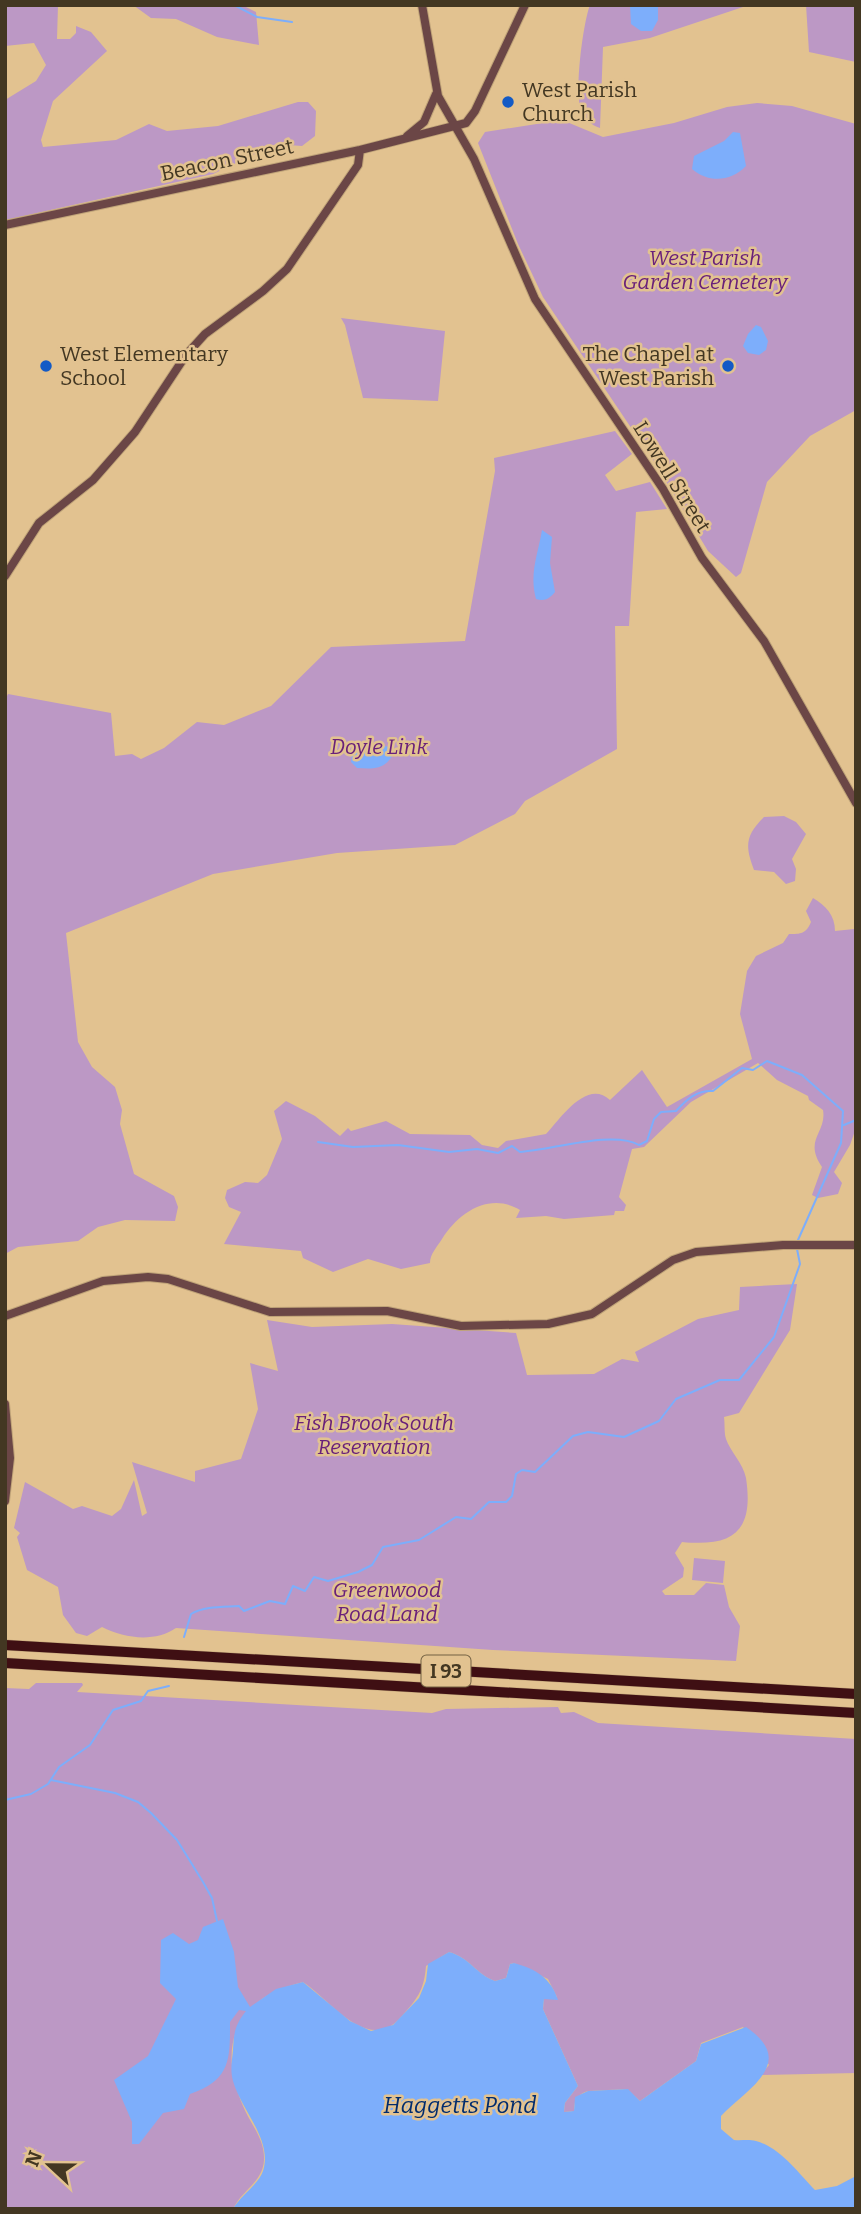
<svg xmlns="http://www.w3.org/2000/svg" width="861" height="2214" viewBox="0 0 861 2214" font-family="Bitter,serif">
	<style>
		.green { fill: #bc98c5 }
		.water { fill: #7daefb }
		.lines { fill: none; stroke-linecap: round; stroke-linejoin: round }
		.stream { stroke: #7daefb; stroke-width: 2 }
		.secondary-casing { stroke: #bfa378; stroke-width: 10 }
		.highway-casing { stroke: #bfa378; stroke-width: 11 }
		.secondary { stroke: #6b4646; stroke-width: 8 }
		.highway { stroke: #3f0f13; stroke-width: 10 }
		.poi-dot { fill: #135ac5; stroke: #e2c290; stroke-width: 2.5 }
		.labels { text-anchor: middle; stroke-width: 5; stroke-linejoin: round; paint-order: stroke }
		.shield { fill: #e2c290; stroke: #736143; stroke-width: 2 }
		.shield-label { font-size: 19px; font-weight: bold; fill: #433722 }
		.poi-label { font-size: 21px; fill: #433722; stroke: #e2c290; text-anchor: start }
		.street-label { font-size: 21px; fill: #433722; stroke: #e2c290 }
		.park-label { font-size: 21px; font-style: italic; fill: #69207a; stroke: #e2c290 }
		.water-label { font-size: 23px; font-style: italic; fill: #012c6e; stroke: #e2c290 }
	</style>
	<rect width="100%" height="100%" fill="#e2c290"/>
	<path class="green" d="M5,5H58L57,39H70L76,33V26L91,32L107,51L53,101L41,140L43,147L116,140L149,124L167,131L218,126L298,102H308L316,111L315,136L302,146L276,144L213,174L5,220V100L36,81L46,65L34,43L5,46Z
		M133,5H242L256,12L259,45L217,37L176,19L151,18Z
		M590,5H749L650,38L603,47L600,128C591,125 584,119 581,110C574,93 583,23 590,5Z
		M806,5H856V62L809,52Z
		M757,103L792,106L856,124V410L810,436L767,482L741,573L736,577L708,551L653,460L657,450L652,443L640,441L543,297L518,244L478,143L485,132L562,120L603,137L674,123L727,107Z
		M341,318L445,331L438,401L363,398L345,325Z
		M615,431L632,454L605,475L616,491L650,482L667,509L636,512L629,626H615L617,749L525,801L515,814L455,845L337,853L213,874L66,933L78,1042L92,1067L115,1087L122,1110L120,1124L134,1174L174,1196L178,1207L175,1221L125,1220L98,1227L78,1241L18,1247L5,1254V700L8,694L111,713L115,756L132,754L141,759L164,748L197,722L224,725L271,706L331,647L465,641L495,471L494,458Z
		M784,816L796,822L806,834L792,859L796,869L795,881L786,884L774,872L754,870C745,846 745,836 764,817Z
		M813,898C826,906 835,915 835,931L854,929L856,1128L850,1145L834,1172L842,1183L838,1194L818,1198L812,1195L822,1167C803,1139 827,1133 823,1110L809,1100L808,1096L777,1080L758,1063L691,1102L644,1147L632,1149L619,1197L626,1205L624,1211H615L614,1215L564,1219L546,1216L516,1218L520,1210C490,1192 459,1212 442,1239C437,1247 430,1254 430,1263L401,1269L368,1259L333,1272L303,1258L301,1251L224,1244L241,1212L229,1207L225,1198L227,1190L245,1182L258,1183L267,1175L282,1139L274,1111L286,1101L315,1116L340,1136L348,1128L351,1131L386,1121L410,1134L470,1135L482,1145L498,1148L506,1141L546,1134C560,1119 587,1078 610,1100L642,1070L667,1107L752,1059L740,1014L747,971L756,956L783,943L789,934C801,934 806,934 811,922L806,911Z
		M797,1284L790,1330L739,1413L724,1417C725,1424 724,1433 726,1439C730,1451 743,1463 746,1478C754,1531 734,1547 682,1542L675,1553L684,1568L683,1577L662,1591L665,1595H694L706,1583L724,1585L729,1607L740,1626L736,1661L493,1650L176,1628C154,1643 124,1638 102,1627L87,1636L76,1633L63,1615L58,1587L27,1570L17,1537L20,1533L14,1528L25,1482L73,1509L82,1506L112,1516L121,1509L134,1480L142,1516L147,1513L132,1462L195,1482V1471L241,1459L258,1409L250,1363L278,1371L267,1320L312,1327L392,1324L516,1333L527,1375L594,1374L622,1359L639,1362L635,1352L698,1319L739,1310L740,1287Z
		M694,1558L725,1561L723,1583L692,1580Z
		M36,1683H82L83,1685L77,1692L432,1713L446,1709L558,1707L561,1713L574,1712L598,1723L856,1739V2073L761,2075L769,2065L743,2027L701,2043L696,2061L640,2101L627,2089L588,2091C577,2094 574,2101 574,2111L564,2112L565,2103L578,2086L543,2009L544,1999L557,1997L548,1979L514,1963L510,1964L506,1978L495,1981C476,1974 469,1957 449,1952L426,1966C424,1991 417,1999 401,2017C368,2055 331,2000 303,1982C237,1997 216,2044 243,2106C251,2125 265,2139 264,2160C263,2182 242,2190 233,2209H5V1688L29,1689Z"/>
	<path class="water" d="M630,5H658V20L652,31H641L631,24Z
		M733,132L740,133L746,166C731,182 708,183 692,169L694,156L724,141Z
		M756,325L761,327L768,341L766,350L759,355L748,353L743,346L748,334Z
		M542,530L552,537L550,563L555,592C550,598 545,602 536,599C529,574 538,554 542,530Z
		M366,743L390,747L393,754C385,770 373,769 357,768L351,762L352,754Z
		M223,1919L234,1952L238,1987L250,2007L276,1989L303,1982L350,2021L371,2031L393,2025L419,1998L426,1981L428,1964L449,1952C469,1957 476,1974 495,1981L506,1978L510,1964L514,1963C536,1969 551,1978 558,2000L544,1999L543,2009L578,2086L565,2103L564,2112L574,2111L575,2097L588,2091L628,2089L640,2101L696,2061L701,2044L746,2027C799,2063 746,2089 721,2116V2129L734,2140C741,2141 748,2139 756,2141C781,2148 798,2173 815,2190L837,2186L856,2176V2209H233C241,2195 258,2185 263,2171C273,2140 241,2110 233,2081C230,2070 232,2061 233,2050C234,2032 235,2025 246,2011L239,2010L230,2022C230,2059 231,2080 190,2094L184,2109L163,2113L139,2144H132V2122L114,2080L148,2056L176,1999L160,1983L161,1940L173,1933L189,1944L198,1940L203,1927Z"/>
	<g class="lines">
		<path class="stream" d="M234,5L257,17L292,22
			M844,1125L856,1120
			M318,1142L353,1147L398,1145L449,1152L477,1149L498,1153L512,1146L520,1152C552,1150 613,1130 639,1145L647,1141L654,1119L661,1112L676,1111C687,1099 697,1090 713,1091L742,1068L753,1070L767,1061L802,1075L843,1111L841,1143L798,1240
			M184,1637L191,1614C204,1606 223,1607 239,1606L244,1611L270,1601L285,1604L293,1586L305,1591L314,1577L328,1581L358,1572L372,1565L383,1547L419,1540L456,1517L471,1519L489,1502H506L512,1496L516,1474L522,1470L535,1472L573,1436L588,1432L624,1437L659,1421L676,1399L720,1380H739L774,1337L800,1264L797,1249
			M51,1780L115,1793L138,1802L151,1813L177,1840L203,1882L212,1898L217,1921
			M5,1800L31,1794L48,1784L59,1767L90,1745L113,1710L141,1701L148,1691L169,1686"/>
		<defs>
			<path id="secondary" d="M422,5L438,96L474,159L535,299L663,489L702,558L764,641L856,803
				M407,136L424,122L436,94
				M5,225L360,150L466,123L475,111L525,5
				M5,576L39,523L93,480L135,432L186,355L205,334L263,291L287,269L358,165L360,150
				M5,1316L103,1281L148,1277L168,1279L270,1312L387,1311L461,1326L548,1324L592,1314L673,1260L696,1252L783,1245H856
				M5,1404L10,1458L5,1501"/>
			<path id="highway" d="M5,1645L856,1694
				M5,1663L856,1713"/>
		</defs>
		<use href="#secondary" class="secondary-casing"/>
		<use href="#highway" class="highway-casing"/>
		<use href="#secondary" class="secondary"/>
		<use href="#highway" class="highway"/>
	</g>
	<g class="poi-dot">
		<circle cx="508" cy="102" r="7"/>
		<circle cx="46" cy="366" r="7"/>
		<circle cx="728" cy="366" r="7"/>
	</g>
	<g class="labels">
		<rect class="shield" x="421.5" y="1655.5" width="49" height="31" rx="5"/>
		<g class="shield-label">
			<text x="446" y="1678">I 93</text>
		</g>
		<g class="poi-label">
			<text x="522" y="97">West Parish<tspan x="522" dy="24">Church</tspan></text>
			<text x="60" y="361">West Elementary<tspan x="60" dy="24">School</tspan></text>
			<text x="714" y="361" text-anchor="end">The Chapel at<tspan x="714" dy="24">West Parish</tspan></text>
		</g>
		<g class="street-label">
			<text transform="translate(227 160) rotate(-12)" y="7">Beacon Street</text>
			<text transform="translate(672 477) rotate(58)" y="7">Lowell Street</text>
		</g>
		<g class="park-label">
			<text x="705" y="265">West Parish<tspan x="705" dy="24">Garden Cemetery</tspan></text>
			<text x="379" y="754">Doyle Link</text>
			<text x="374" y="1430">Fish Brook South<tspan x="374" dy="24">Reservation</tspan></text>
			<text x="387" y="1597">Greenwood<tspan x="387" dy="24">Road Land</tspan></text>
		</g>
		<g class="water-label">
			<text x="460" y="2113">Haggetts Pond</text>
		</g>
	</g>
	<rect width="861" height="2214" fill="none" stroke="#433722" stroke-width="14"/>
	<g transform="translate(49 2165) rotate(292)" stroke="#e2c290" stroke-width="5" paint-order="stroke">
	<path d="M0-5L12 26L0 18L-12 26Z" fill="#433722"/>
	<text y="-10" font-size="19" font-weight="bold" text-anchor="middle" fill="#433722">N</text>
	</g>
</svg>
